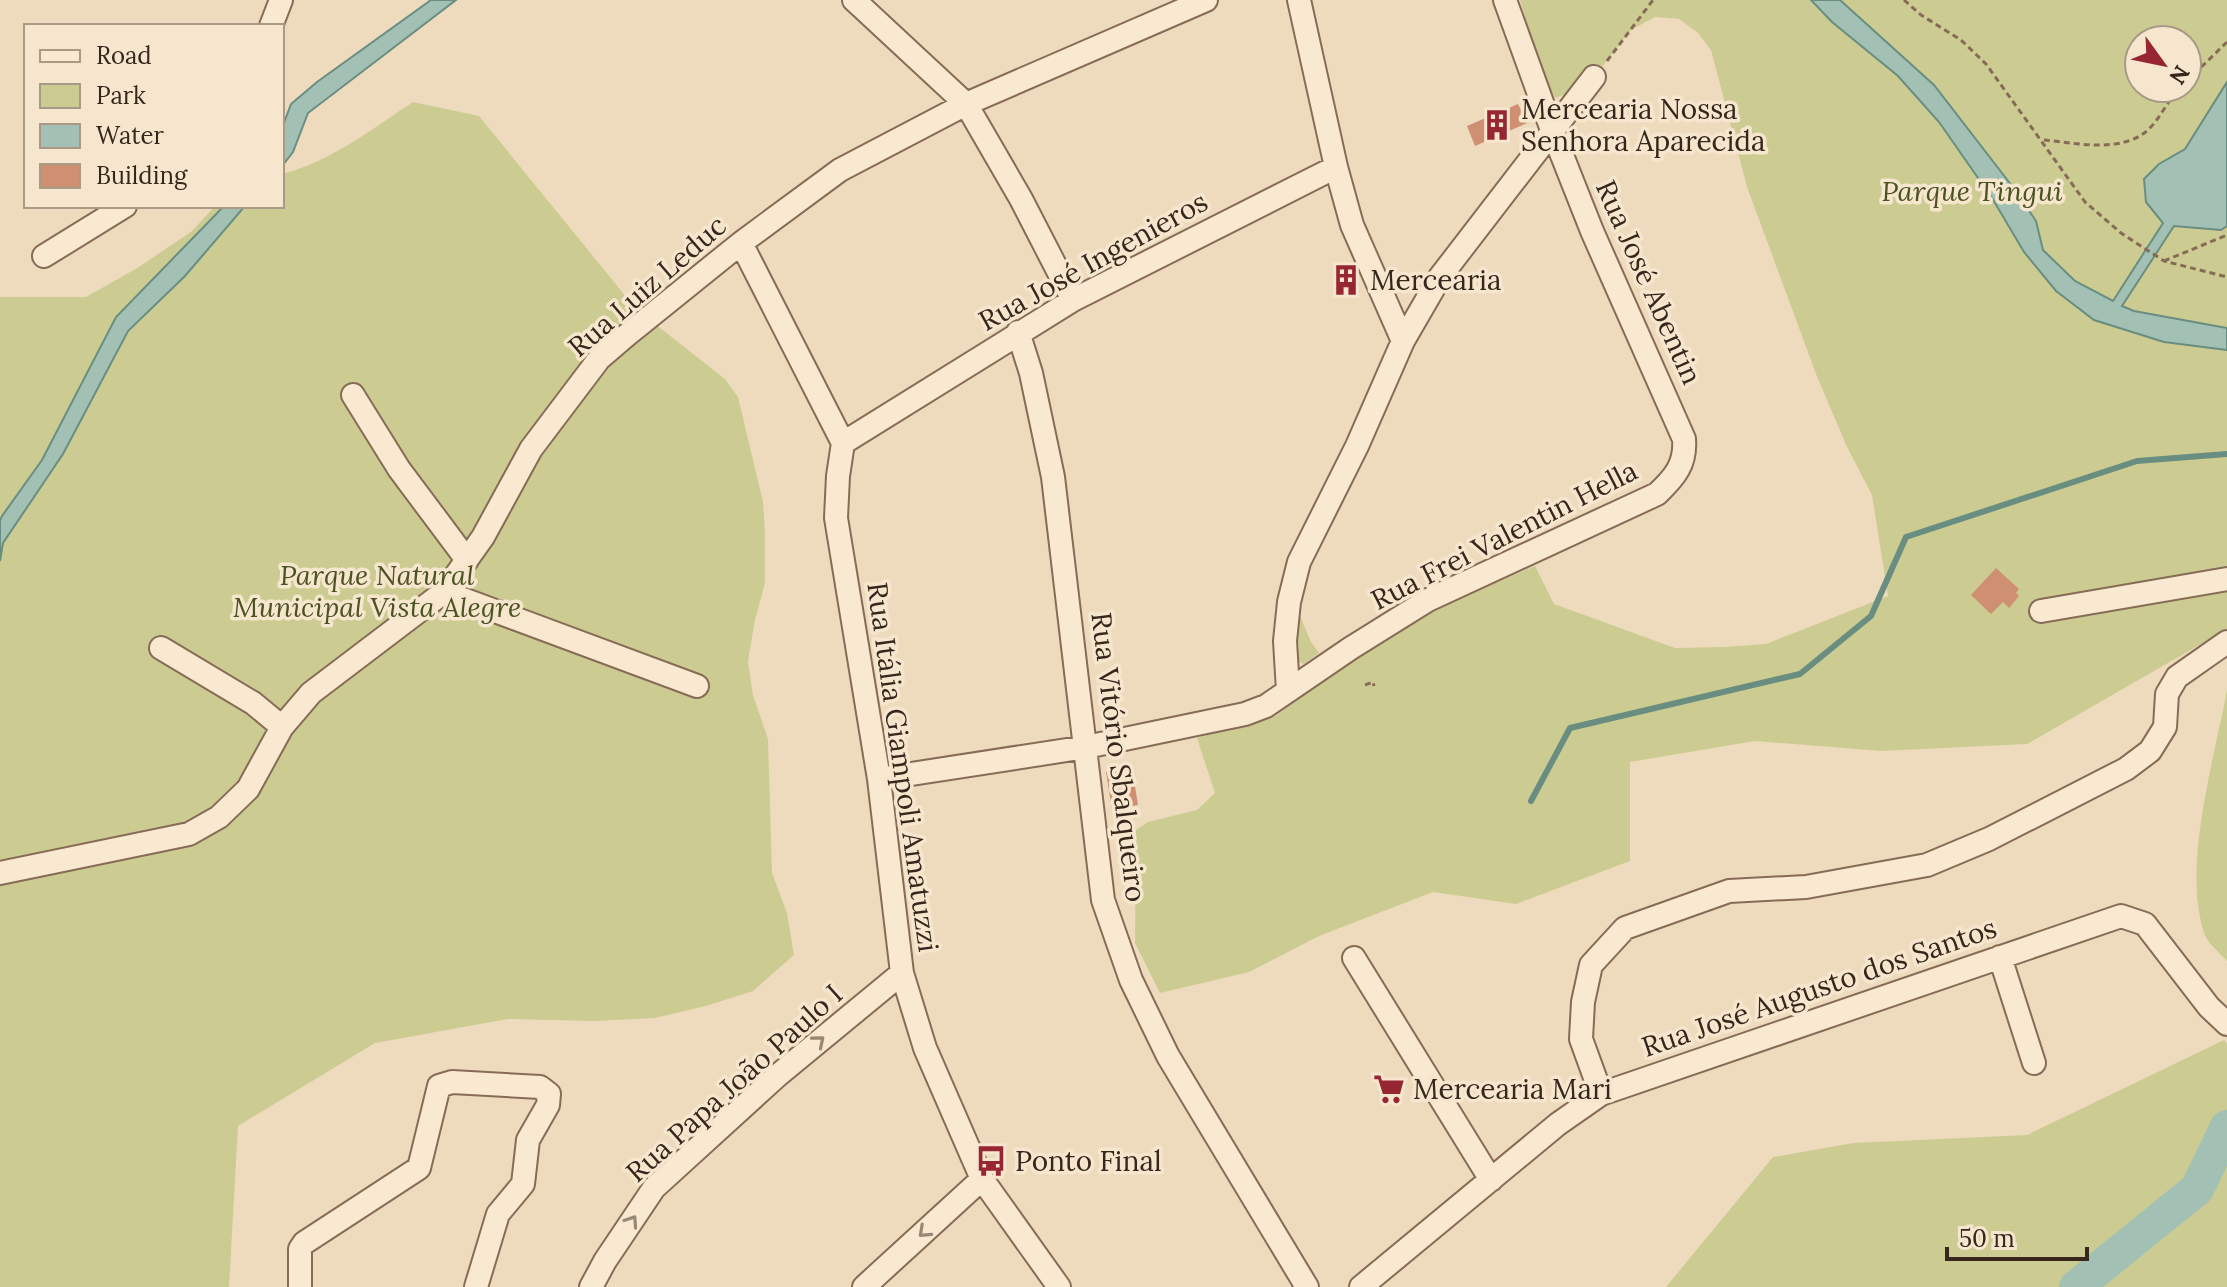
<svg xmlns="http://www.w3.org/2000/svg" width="2227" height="1287" viewBox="0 0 2227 1287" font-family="Lora,serif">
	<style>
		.green { fill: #cccc92; fill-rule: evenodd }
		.water { fill: #a2c0b4; stroke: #698e81; stroke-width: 2 }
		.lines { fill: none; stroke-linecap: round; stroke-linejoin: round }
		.stream { stroke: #698e81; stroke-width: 6 }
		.river { stroke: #a2c0b4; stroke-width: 34 }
		.building { fill: #ce8f73 }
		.minor-casing { stroke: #876b57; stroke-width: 26 }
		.path { stroke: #876b57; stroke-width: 3; stroke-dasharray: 6 4; stroke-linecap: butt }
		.minor { stroke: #f9e9d1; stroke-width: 22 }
		.oneway { stroke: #988876 }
		.labels { text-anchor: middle; stroke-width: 7; stroke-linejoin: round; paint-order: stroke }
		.poi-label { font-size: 28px; fill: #36261c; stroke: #f6e6ce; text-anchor: start }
		.park-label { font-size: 28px; font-style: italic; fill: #4c5322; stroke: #f6e6ce }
		.street-label { font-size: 28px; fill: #36261c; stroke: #f6e6ce }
	</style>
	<rect width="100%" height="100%" fill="#eedbbe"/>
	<path class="green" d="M1520,0H2227V629L2027,744L1881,751L1755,741L1630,762V861L1516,904L1433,892L1319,936L1249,972L1160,993L1135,943L1136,830L1148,822L1197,810L1215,793L1197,738L1276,716L1351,658L1431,610L1535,566L1554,604L1675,648L1723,647L1766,644L1888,596L1872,495L1847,447L1816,374L1747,187L1711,50L1698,33L1679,19L1655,17L1631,30L1594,77L1574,91L1555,98L1541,70ZM2139,40H2187V88H2139Z
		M413,102L479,116L636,309L725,379L738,397L763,502L765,533V583L755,620L748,661L753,695L768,739L772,873L787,913L794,955L753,991L706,1006L655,1018L594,1021L508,1019L375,1043L238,1126L229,1287H0V297H86L139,267L192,231L215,206H282V174C330,162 372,129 413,102Z
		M1298,611L1311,642L1319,653L1304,664L1299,662L1297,657Z
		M2227,690V961C2220,953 2207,943 2204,933C2182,864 2214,761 2227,690Z
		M2224,1040L2227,1043V1287H1666L1773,1157L1853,1143L2027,1135Z"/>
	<path class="water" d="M431,0H456L308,113L293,152L282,166V128L291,104L317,82Z
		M1811,0H1840L1934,85L2012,186L2036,221L2043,250L2075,281L2113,301L2163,223L2146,202L2144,179L2159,164L2185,149L2227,82V226L2221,230L2174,226L2122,306L2134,311L2227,328V350L2164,342L2094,320L2056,291L2024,252L1992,198L1939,122L1898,76L1832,22Z
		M224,206H245L185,276L128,331L63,454L3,543L0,561V521L2,516L42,460L116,317Z"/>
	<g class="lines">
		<path class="stream" d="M1531,801L1570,728L1800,674L1871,616L1906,537L2137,461L2227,454"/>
		<path class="river" d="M2076,1287L2197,1189L2227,1127"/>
	</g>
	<path class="building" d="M1518,104L1527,123L1475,146L1467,126Z
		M1353,268L1359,284L1340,291L1333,277Z
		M1996,568L2019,589L2016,593L2019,596L2009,608L2003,602L1991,614L1971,595Z
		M1132,768L1138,805L1112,809L1106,772Z"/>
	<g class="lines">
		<defs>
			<path id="minor" d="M854,0L966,104L1021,199L1073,300
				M1299,0L1336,167L1352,225L1403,341
				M271,26L281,0
				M741,243L843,443L838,476L836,518L879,779L902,973L925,1048L982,1179L1059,1287
				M44,256L125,206
				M1018,332L1031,373L1053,477L1103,900L1131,980L1168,1056L1307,1287
				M353,395L399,469L467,560
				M843,443L1073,300L1336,167
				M444,592L697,686
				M2041,611L2227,579
				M161,648L253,703L282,727
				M1288,691L1285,641L1289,602L1299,562L1357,446L1403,341L1440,277L1594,77
				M879,779L1086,747L1245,714L1266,706L1351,648L1428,600L1657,494C1675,477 1686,464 1684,439L1592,231L1552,130L1505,0
				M0,873L189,834L219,817L248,789L282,727L311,693L444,592L483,537L531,449L599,359L627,335L741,243L840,170L966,104L1206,0
				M2000,957L2034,1063
				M1354,958L1491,1180
				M1601,1094L1581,1039L1583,1002L1591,965L1625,928L1729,891L1806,887L1927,865L1989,839L2126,769L2150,751L2165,727L2167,694L2177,677L2227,642
				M300,1287V1249L304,1243L419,1168L439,1086L452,1082L540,1087L549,1094L548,1105L528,1140L523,1184L498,1214L476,1287
				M591,1287L605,1261L654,1188L777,1076L902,973
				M864,1287L982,1179
				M1361,1287L1558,1124L1601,1094L2121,916L2145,924L2209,1007L2227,1024"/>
		</defs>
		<use href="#minor" class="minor-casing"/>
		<path class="path" d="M1904,0L1921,15L1961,40L1986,64L2085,202L2121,233L2164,261L2227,277
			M1607,61L1653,0
			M2187,81L2227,42
			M2044,140C2075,143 2123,154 2149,129C2161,117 2168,100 2180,88
			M2164,261L2227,235
			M1365,685L1373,682L1374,686"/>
		<use href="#minor" class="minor"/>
	</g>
	<defs><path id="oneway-chevron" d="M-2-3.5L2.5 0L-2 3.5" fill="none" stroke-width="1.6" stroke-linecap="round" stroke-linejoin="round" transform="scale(2)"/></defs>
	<g class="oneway">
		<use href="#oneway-chevron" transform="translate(819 1041) rotate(-40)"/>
		<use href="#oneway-chevron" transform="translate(632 1221) rotate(-56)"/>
		<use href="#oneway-chevron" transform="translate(924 1232) rotate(137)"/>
	</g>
	<defs>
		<symbol id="building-bare" viewBox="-9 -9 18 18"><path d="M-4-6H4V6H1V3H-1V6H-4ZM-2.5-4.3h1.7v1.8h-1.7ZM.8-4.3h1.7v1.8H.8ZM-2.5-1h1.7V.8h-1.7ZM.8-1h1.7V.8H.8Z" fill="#972633" stroke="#f6e6ce" stroke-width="2.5" paint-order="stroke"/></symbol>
		<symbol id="supermarket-bare" viewBox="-9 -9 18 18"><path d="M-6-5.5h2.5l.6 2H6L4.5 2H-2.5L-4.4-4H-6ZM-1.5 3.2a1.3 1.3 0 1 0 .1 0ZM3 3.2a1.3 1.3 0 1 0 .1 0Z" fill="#972633" stroke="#f6e6ce" stroke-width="2.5" paint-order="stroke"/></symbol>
		<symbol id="bus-bare" viewBox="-9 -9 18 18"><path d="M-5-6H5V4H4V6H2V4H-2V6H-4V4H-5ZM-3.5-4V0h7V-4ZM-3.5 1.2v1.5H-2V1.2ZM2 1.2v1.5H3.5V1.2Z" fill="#972633" stroke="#f6e6ce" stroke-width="2.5" paint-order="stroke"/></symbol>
	</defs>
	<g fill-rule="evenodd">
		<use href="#building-bare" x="1475" y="103" width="44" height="44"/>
		<use href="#building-bare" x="1324" y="258" width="44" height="44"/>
		<use href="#supermarket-bare" x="1367" y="1067" width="44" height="44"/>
		<use href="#bus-bare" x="969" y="1139" width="44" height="44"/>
	</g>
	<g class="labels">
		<g class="poi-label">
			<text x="1521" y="119">Mercearia Nossa<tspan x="1521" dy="32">Senhora Aparecida</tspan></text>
			<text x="1370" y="290">Mercearia</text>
			<text x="1413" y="1099">Mercearia Mari</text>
			<text x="1015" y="1171">Ponto Final</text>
		</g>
		<g class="park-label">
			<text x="1972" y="201">Parque Tingui</text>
			<text x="377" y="585">Parque Natural<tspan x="377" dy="32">Municipal Vista Alegre</tspan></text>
		</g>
		<g class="street-label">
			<text transform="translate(1093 261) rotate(-29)" y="10">Rua José Ingenieros</text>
			<text transform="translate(1649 282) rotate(66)" y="10">Rua José Abentin</text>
			<text transform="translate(647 286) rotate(-41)" y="10">Rua Luiz Leduc</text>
			<text transform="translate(1504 535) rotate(-27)" y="10">Rua Frei Valentin Hella</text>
			<text transform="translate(1119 757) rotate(83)" y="10">Rua Vitório Sbalqueiro</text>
			<text transform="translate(903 767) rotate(82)" y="10">Rua Itália Giampoli Amatuzzi</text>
			<text transform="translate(1819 987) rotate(-19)" y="10">Rua José Augusto dos Santos</text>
			<text transform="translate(734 1083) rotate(-42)" y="10">Rua Papa João Paulo I</text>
		</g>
	</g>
	<rect x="24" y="24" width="260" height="184" fill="#f6e6ce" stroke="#a99987" stroke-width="2"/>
	<rect x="40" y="50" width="40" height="12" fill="#f9e9d1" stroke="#a99987" stroke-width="2"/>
	<text x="96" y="64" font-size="24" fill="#36261c">Road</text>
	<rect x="40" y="84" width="40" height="24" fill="#cccc92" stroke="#a99987" stroke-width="2"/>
	<text x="96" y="104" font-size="24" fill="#36261c">Park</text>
	<rect x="40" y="124" width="40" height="24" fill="#a2c0b4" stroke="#a99987" stroke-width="2"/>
	<text x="96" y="144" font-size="24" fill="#36261c">Water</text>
	<rect x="40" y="164" width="40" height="24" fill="#ce8f73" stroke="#a99987" stroke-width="2"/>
	<text x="96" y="184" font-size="24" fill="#36261c">Building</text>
	<g transform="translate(2163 64) rotate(123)"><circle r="38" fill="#f6e6ce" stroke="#a99987" stroke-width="2"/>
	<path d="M0-6L14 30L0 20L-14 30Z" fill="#972633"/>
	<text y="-12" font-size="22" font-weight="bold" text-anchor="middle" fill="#36261c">N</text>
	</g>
	<path d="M1947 1247v12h140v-12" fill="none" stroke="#36261c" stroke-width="4"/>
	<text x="1959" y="1247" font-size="24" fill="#36261c" stroke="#f6e6ce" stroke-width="6" paint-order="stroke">50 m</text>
</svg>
